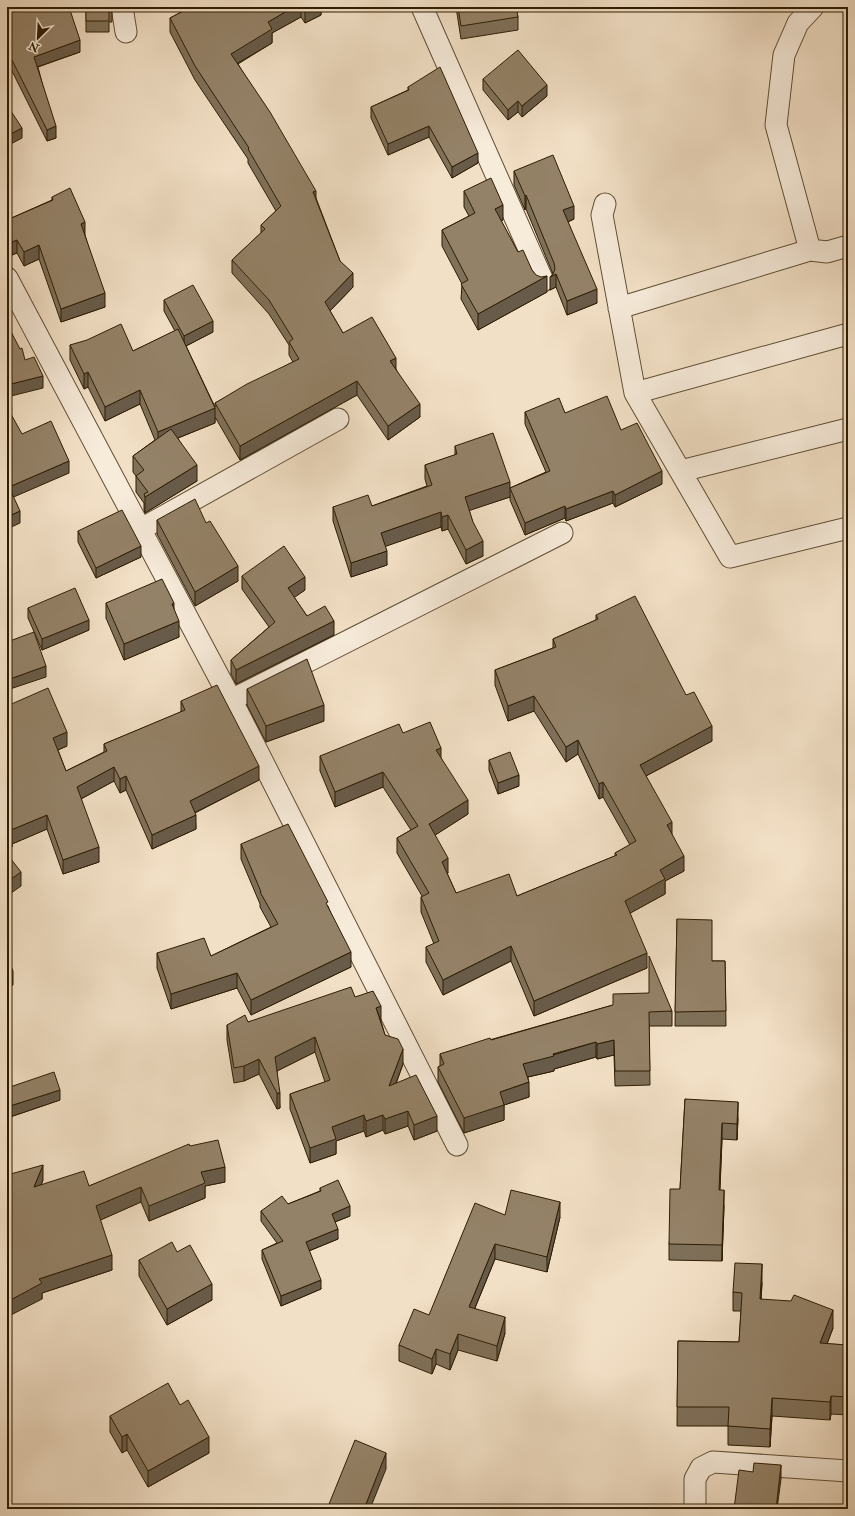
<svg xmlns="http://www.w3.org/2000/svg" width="855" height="1516" viewBox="0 0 855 1516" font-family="'IM FELL Double Pica',serif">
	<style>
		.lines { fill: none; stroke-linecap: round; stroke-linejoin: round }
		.minor-casing { stroke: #5f4e34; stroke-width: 23 }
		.minor { stroke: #f7ebda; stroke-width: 21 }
		.wall { fill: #7f7059; stroke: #2e1d03 }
		.shaded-wall { fill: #685b49; stroke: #2e1d03 }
		.building { fill: #948268; stroke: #2e1d03 }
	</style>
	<rect width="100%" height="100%" fill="#f2e0c6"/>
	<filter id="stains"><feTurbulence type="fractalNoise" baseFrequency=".005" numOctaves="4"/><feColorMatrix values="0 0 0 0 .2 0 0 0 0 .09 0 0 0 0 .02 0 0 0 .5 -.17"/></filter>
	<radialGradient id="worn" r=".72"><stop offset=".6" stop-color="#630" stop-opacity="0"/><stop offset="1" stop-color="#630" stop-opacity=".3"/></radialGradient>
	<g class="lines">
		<defs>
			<path id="minor" d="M122,7L126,32
				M422,7L543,281
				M605,204L602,215L635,393L730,557L848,528
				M810,250L827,252L848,246
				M7,278L238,713L457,1145
				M619,308L810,250L776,125L784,55L798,23L813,7
				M635,393L848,334
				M681,471L848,429
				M141,529L338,419
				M231,700L562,533
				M695,1509V1479L701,1468L713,1462L848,1471"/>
		</defs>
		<use href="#minor" class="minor-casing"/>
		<use href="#minor" class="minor"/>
	</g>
	<path class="wall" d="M7,7L80,52L38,67L56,138L47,141L7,61Z
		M86,7L112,12V22H109V32H86Z
		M191,7H321V15L305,23L301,17L272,33V43L238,64L316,198L340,261L353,287L330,311L343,333L396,369L420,417L388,440L357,395L240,460L215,417V423L178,438L197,481L145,513L144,510V503L136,492V476L133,472V456L155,440L140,404L105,421L88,387L84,389L70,360V345L133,351L175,331L164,311V300L213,332L186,346L215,407V403L293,362L289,355V345L269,314L232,273V260L261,233V225L276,211L248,163V159L195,80L170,32V18Z
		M456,7H516L518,17V30L461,39Z
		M483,79L547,96L522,117L518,112L508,120L483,90Z
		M408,87L478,163L452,178L429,137L388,155L371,118V107L408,90Z
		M514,171L574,219L568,222L597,303L567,315L556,287L550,290L553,274L526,209L525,210L514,185Z
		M464,191L503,220L501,221L518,252L532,270L547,292L478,330L461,299L462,284L442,246V230L469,216L464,207Z
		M52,197L85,235L105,307L61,322L39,259L24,266L17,253L12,255L7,243V220L52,200Z
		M525,412L565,413L621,430L662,484L615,507L613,503L566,521L565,518L525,535L510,500V497L469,510L483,556L466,564L448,529L442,531L441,527L385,546L387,565L351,577L333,521V507L372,506L427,486L425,479V465L455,455V446L510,488L546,472L525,424Z
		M157,520L206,523L238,581L195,606L157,534Z
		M78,531L141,557L96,578L78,542Z
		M242,576L305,590L294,597L307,616L334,635L236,684L231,674V660L269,627L242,589Z
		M106,603L174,611L179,637L124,660L106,618Z
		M28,608L89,630L42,650L28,618Z
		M596,615L686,695L712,741L646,776L672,835L684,871L665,881V894L630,913L647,968L534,1016L511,961L443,995L426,962V947L434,944L421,912V897L422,896L397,853V838L411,830L383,787L335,807L320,771V756L403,733L441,758L468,814L435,835L448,873H447L456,893L517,896L615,856V853L630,845L603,797L599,799L578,754L566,762L534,711L508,721L495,685V670L553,648V639L596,620Z
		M247,689L324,721L266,742L247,705Z
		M181,701L259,780L195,813L196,829L152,849L126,790L120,793L114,781L81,799L99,862L63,874L47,829L12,844V847L7,706L67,746L58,750L66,771L104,752V744L181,712Z
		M489,760L519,786L498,794L489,770Z
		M241,844L328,906L351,967L251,1015L237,988L171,1009L157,968V953L211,956L271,927L260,907V904L241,859Z
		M677,919L712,961H725L726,1026H675Z
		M355,997L381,1021L385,1035L403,1064L396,1084L437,1131L414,1140L408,1126L385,1134L383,1130L366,1137L364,1131L336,1141V1154L310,1163L290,1109V1094L325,1082L315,1052L277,1071L280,1108L277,1109L259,1074L244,1081L234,1083L227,1040V1025L248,1022Z
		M613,1005L672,1011V1026H649L650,1085L615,1086L614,1055L597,1059L596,1057L554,1069V1071L528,1077L529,1097L504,1105V1120L464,1133L438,1082V1067L440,1066V1054Z
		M7,1088L60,1100L10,1117L7,1107Z
		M685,1099L738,1118L737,1140L722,1139L720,1190L724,1206L722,1261L669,1260V1244L680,1189Z
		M190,1146L225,1182L205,1186V1198L149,1221L141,1202L100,1220L112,1270L42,1293V1299L7,1175L43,1180L41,1185L89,1186Z
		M320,1188L350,1216L335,1222L338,1239L309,1251L321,1289L281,1306L262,1259V1250L277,1243L261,1221V1211L288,1204L320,1191Z
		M505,1215L560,1217L547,1272L495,1259L475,1308L505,1333L497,1361L458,1350L450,1370L436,1364L432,1374L399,1361V1345L429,1315Z
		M177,1252L212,1300L167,1325L139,1276V1260Z
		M762,1283L761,1299L833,1328L827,1344L848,1345V1415L831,1414L830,1420L772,1416L770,1447L728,1445V1426H677L678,1341L739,1342L741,1311H733V1292Z
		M180,1405L209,1453L148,1487L127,1450L122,1453L110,1432V1416Z"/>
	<path class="shaded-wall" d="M294,7H301V17L272,33V43L231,67V54L268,22Z
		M311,7H321V15L305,23V10Z
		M80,40V52L34,68V57Z
		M547,85V96L522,117V106Z
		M518,101V112L508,120V110Z
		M56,126V138L47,141V130Z
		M429,126V137L388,155V144Z
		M22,128V138L7,146V136Z
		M478,153V163L452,178V167Z
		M316,191V205L313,192Z
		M526,195V209L525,210V196Z
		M503,205V220L495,225V209Z
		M574,206V219L563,224V210Z
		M85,222V235L81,237V224Z
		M17,240V253L12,255V242Z
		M39,245V259L24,266V252Z
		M353,273V287L325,316V302Z
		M556,274V287L550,290V277Z
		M547,276V292L478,330V314Z
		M597,289V303L567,315V301Z
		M105,293V307L61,322V309Z
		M213,321V332L184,347V336Z
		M396,358V371L390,361Z
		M88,372V387L84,389V374Z
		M43,376V388L7,397V385Z
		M357,381V395L240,460V446Z
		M140,390V404L105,421V407Z
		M420,404V417L388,440V426Z
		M215,408V423L158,446V432Z
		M69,461V473L9,499V487Z
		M197,465V481L145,513V497Z
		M662,471V484L615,507V495Z
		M510,482V497L465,512V497Z
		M613,491V503L566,521V509Z
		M565,506V518L525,535V523Z
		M20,511V523L7,529V517Z
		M441,512V527L381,548V533Z
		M448,515V529L442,531V517Z
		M483,541V556L466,564V550Z
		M141,546V557L96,578V568Z
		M387,551V565L351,577V563Z
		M238,566V581L195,606V592Z
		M305,577V590L288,602V588Z
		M174,603V619L172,604Z
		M89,620V630L42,650V639Z
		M179,621V637L124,660V644Z
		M334,621V635L236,684V670Z
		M46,666V677L7,690V680Z
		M534,696V711L508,721V706Z
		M324,705V721L266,742V726Z
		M712,726V741L640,779V765Z
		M67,732V746L53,752V738Z
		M578,740V754L566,762V747Z
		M441,748V763L436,750Z
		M259,766V780L190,815V801Z
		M114,767V781L77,801V787Z
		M383,772V787L335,807V792Z
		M519,775V786L498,794V783Z
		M126,776V790L120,793V779Z
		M603,782V797L599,799V784Z
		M468,800V814L429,839V824Z
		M47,815V829L12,844V847L7,848V834L11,830Z
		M196,815V829L152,849V835Z
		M672,822V837L667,825Z
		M99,847V862L63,874V860Z
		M684,856V871L665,881V894L625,916V901L660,870Z
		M448,858V873L442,876V862Z
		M21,872V886L7,896V882Z
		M511,946V961L443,995V980Z
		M351,952V967L251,1015V1000Z
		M647,953V968L534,1016V1001Z
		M13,971V985L7,987V973Z
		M237,973V988L171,1009V994Z
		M381,1006V1021L376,1008Z
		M315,1037V1052L275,1072V1057Z
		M614,1040V1055L597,1059V1044Z
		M596,1042V1057L554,1069V1071L523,1078V1064Z
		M403,1049V1064L389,1101V1086Z
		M259,1059V1074L244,1081V1066Z
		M529,1082V1097L504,1105V1120L464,1133V1118L500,1092Z
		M60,1090V1100L10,1117V1106Z
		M277,1093H280V1108L277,1109Z
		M738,1102V1118L737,1140V1124Z
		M408,1111V1126L385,1134V1119Z
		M364,1115V1131L336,1141V1154L310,1163V1148L332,1127Z
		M383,1115V1130L366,1137V1121Z
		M437,1116V1131L414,1140V1125Z
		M722,1123V1139L719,1206V1190Z
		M43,1165V1180L34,1203V1187Z
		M225,1167V1182L205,1186V1198L149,1221V1206L201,1172Z
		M141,1187V1202L96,1222V1206Z
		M724,1190V1206L722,1261V1245Z
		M560,1202V1217L547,1272V1257Z
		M350,1206V1216L332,1223V1214Z
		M338,1229V1239L306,1252V1242Z
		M495,1244V1259L469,1322V1307Z
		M112,1255V1270L42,1293V1299L7,1317V1302L39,1279Z
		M762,1264V1283L760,1318V1299Z
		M321,1280V1289L281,1306V1296Z
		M212,1284V1300L167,1325V1309Z
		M833,1310V1328L820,1362V1343Z
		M505,1317V1333L497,1361V1346Z
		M458,1334V1350L450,1370V1354Z
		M436,1349V1364L432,1374V1359Z
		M831,1396V1414L830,1420V1402Z
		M772,1398V1416L770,1447V1429Z
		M127,1434V1450L122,1453V1437Z
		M209,1437V1453L148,1487V1471Z
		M386,1453V1469L370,1509H364Z
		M781,1465V1479L777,1509H776Z"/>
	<path class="building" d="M7,7H69L80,40L34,57L56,126L47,130L7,50V48H8L7,45Z
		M86,7H112V12H109V21H86Z
		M191,7H294L268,22L272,29L231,54L270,112L316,191L313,192L340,261L353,273L325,302L343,333L372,317L396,358L390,361L420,404L388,426L357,381L240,446L215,403L247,384L299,359L289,342L293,339L269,300L232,260L265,229L261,225L281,206L248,149L249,148L195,66L170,18Z
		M304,7H311L305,10Z
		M458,7H516L518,17L461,26Z
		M518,50L547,85L522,106L518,101L508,110L483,79Z
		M440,67L478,153L452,167L429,126L388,144L371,107L409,90L408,87Z
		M7,105L22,128L7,136Z
		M553,155L574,206L563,210L597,289L567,301L556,274L550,277L553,274L555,269L554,263L526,195L525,196L514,171Z
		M491,178L503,205L495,209L518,252L523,250L532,270L536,275L541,277L547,276L478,314L461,284L468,280L442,230L475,213L464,191Z
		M70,188L85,222L81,224L105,293L61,309L39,245L24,252L17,240L12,242L7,230V220L53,200L52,197Z
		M193,285L213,321L184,336L164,300Z
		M7,324L20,349L22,348L25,360L34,357L43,376L7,385Z
		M121,324L133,351L178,329L215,408L158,432L140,390L105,407L88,372L84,374L70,345L87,340Z
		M607,396L621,430L637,423L662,471L615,495L613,491L566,509L565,506L525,523L510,488L550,471L525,412L559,398L565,413Z
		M7,407L22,434L51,421L69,461L9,487L20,511L7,517Z
		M171,429L197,465L145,497L144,494L148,492L136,476L144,470L133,456Z
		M493,433L510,482L465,497L473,522L483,541L466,550L448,515L442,517L441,512L381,533L387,551L351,563L333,507L368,495L372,506L432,485L425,465L457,454L455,446Z
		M195,499L206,523L210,521L238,566L195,592L157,520Z
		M122,510L141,546L96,568L78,531Z
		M284,546L305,577L288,588L307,616L325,606L334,621L236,670L231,660L275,622L242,576Z
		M162,579L174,603L172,604L179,621L124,644L106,603Z
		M75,588L89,620L42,639L28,608Z
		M635,596L686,695L694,692L712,726L640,765L672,822L667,825L684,856L660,870L665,879L625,901L647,953L534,1001L511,946L443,980L426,947L439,941L421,897L429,893L397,838L418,826L383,772L335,792L320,756L399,724L403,733L430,722L441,748L436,750L468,800L429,824L448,858L442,862L456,893L509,874L517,896L617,855L615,853L636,841L603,782L599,784L578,740L566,747L534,696L508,706L495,670L556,647L553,639L598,619L596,615Z
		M34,632L46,666L7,680V642Z
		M307,659L324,705L266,726L247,689Z
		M217,685L259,766L190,801L196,815L152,835L126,776L120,779L114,767L77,787L99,847L63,860L47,815L11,830L12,833L7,834V706L48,688L67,732L53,738L66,771L107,751L104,744L185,710L181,701Z
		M510,752L519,775L498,783L489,760Z
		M288,824L328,902L326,903L351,952L251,1000L237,973L171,994L157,953L204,938L211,956L278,924L260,892H261L241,844Z
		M7,854L21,872L7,882Z
		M677,919L712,920V961H725L726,1011L675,1012Z
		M7,956L13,971L7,973Z
		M649,956L672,1011L649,1012L650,1071H615L614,1040L597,1044L596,1042L553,1054L554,1056L523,1064L529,1082L500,1092L504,1105L464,1118L438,1067L444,1064L440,1054L490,1038L491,1040L613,1005V994L649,993Z
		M351,987L355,997L373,991L381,1006L376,1008L385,1035L398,1039L403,1049L389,1086L416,1075L437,1116L414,1125L408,1111L385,1119L383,1115L366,1121L364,1115L332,1127L336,1139L310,1148L290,1094L330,1080L315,1037L275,1057L280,1093H277L259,1059L244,1066L234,1068L227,1025L245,1015L248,1022Z
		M54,1072L60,1090L10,1106L7,1096V1088Z
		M685,1099L738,1102L737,1124L722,1123L719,1190H724L722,1245L669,1244L670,1189H680Z
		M218,1140L225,1167L201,1172L205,1183L149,1206L141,1187L96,1206L112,1255L39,1279L42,1283L7,1302V1175L43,1165L34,1187L84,1171L89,1186L189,1144L190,1146Z
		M338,1180L350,1206L332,1214L338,1229L306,1242L321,1280L281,1296L262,1250L283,1241L261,1211L282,1196L288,1204L321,1191L320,1188Z
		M511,1190L560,1202L547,1257L495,1244L469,1307L505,1317L497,1346L458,1334L450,1354L436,1349L432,1359L399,1345L414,1309L429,1315L475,1203L505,1215Z
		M172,1242L177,1252L190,1245L212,1284L167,1309L139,1260Z
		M735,1263L762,1264L760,1299L791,1301L794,1295L833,1310L820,1343L848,1345V1397L831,1396L830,1402L772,1398L770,1429L728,1426L729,1407H677L678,1341L739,1342L742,1293L733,1292Z
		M168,1383L180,1405L188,1400L209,1437L148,1471L127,1434L122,1437L110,1416Z
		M355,1440L386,1453L364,1509H327Z
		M754,1463L781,1465L776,1509H734L739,1470L753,1472Z"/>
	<rect width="855" height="1516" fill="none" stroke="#f2e0c6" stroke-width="24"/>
	<rect x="8" y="8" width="839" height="1500" fill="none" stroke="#2e1d03" stroke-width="2"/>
	<rect x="12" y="12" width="831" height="1492" fill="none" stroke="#2e1d03"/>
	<g transform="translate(38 38) rotate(204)" stroke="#f7ebda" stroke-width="3" paint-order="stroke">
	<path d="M0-3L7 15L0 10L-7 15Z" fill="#2e1d03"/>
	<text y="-6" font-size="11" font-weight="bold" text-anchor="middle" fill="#2e1d03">N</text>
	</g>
	<rect width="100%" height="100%" filter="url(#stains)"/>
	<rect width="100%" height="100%" fill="url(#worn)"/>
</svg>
